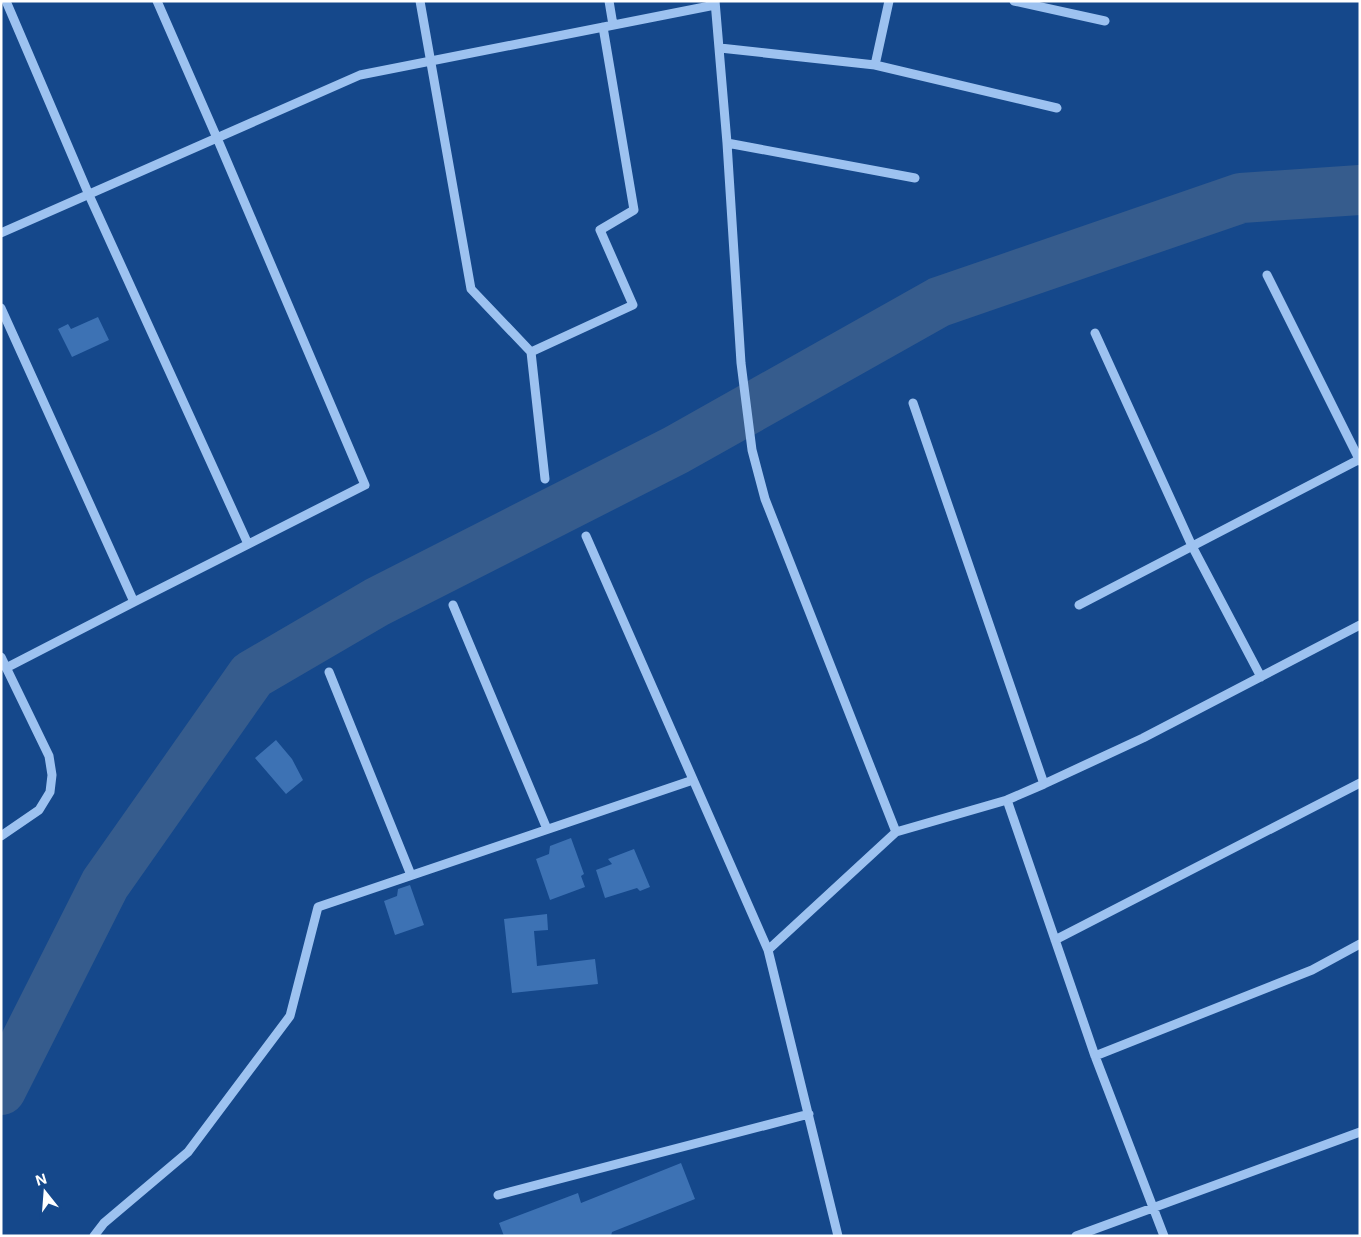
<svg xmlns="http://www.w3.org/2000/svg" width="1361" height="1237" viewBox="0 0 1361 1237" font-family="Inter,sans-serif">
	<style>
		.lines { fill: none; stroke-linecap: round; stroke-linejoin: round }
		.river { stroke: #365c8d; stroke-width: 50 }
		.building { fill: #3d72b4 }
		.minor { stroke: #9dc2f0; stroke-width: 9 }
	</style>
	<rect width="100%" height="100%" fill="#15488b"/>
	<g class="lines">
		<path class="river" d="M1,1090L105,884L252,675L377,602L676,450L939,302L1241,198L1360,190"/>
	</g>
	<path class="building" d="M98,317L109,340L72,357L58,329L68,324L71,329Z
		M276,740L292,759L303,780L286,794L255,758Z
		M571,838L584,874L581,876L585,887L550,900L536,859L549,854L550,846Z
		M634,849L650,887L640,891L637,888L605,898L596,870L612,864L608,859Z
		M410,885L424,925L395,935L384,901L397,896L398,889Z
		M547,914L548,930L534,931L537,966L595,959L598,984L512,993L504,919Z
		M681,1163L695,1199L612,1232L611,1236H504L499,1223L578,1193L581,1203Z"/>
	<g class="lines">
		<path class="minor" d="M6,1L89,195L248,544
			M420,1L471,289L531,352L545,479
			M609,1L613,25
			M715,1L727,143L741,363L752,450L765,499L896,832
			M1014,1L1105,21
			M720,48L875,65L1057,108
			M875,65L889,1
			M727,143L915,178
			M1,233L360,75L715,5
			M1267,275L1360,461
			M1,308L134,602
			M1095,333L1192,546L1261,677
			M531,352L633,305L600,230L634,210L603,27
			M913,403L1044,784
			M586,536L768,950L838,1236
			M453,605L547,829
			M1079,605L1360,459
			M1,657L49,756L52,775L50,792L39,810L1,836
			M6,668L134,602L365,485L217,138L157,1
			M329,672L411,875
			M1007,800L1095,1056L1164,1236
			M1055,940L1360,783
			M768,950L896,832L1007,800L1044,784L1143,738L1360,625
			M1095,1056L1312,970L1360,944
			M498,1195L809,1114
			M94,1236L104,1223L188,1152L290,1016L318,907L693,780
			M1076,1236L1360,1132"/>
	</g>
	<rect width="1361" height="1237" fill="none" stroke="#ffffff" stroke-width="5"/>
	<g transform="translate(45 1192) rotate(343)" stroke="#15488b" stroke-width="4" paint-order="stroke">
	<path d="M0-4L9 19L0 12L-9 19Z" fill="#ffffff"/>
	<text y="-8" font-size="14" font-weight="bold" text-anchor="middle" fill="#ffffff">N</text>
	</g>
</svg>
